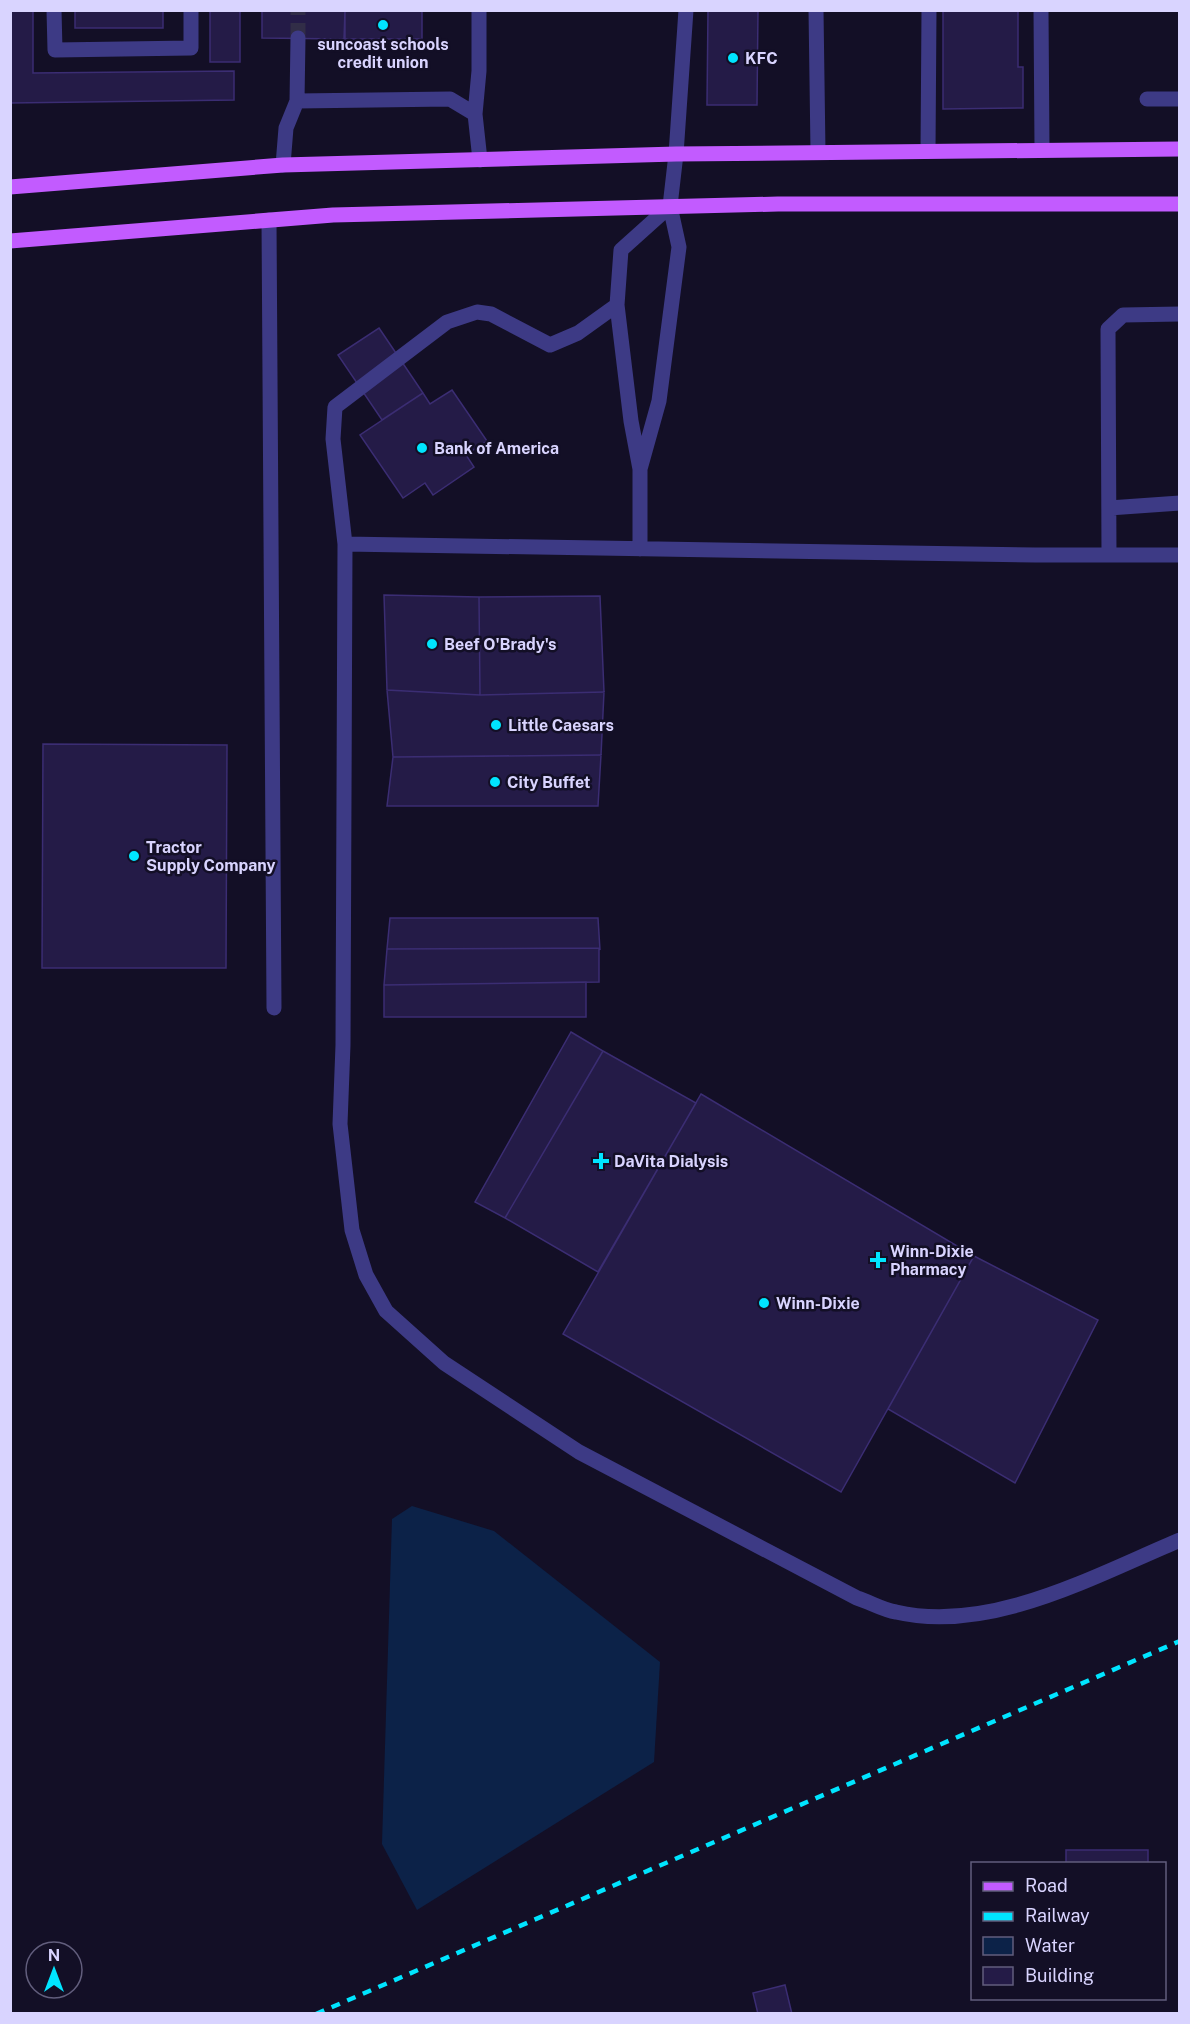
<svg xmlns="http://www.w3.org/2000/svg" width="1190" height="2024" viewBox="0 0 1190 2024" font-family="'Public Sans',sans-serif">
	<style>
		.water { fill: #0c2248 }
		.building { fill: #241b47; stroke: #3b2d73; stroke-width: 1.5 }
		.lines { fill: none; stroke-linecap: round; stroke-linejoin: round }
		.minor-tunnel { stroke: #312d47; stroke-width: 15; stroke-dasharray: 15 8; stroke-linecap: butt }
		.minor { stroke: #3d3a85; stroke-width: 15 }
		.major { stroke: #c25bff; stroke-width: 15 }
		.rail { stroke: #00e5ff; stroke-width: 4.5; stroke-dasharray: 9 8; stroke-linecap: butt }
		.poi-dot { fill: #00e5ff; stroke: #130f26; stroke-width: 2 }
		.labels { text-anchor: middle; stroke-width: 5; stroke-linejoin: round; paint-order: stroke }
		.poi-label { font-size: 16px; font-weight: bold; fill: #d9d4ff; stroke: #130f26; text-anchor: start }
	</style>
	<rect width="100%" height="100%" fill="#130f26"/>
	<path class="water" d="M412,1506L494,1531L660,1662L654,1762L417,1910L382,1844L392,1519Z"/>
	<path class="building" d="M10,10H33V73L234,71V100L10,103Z
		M75,10H163V28H75Z
		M210,10H240V62H210Z
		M262,10H345L344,39L262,38Z
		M345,10H422V39H345Z
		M708,10H758L757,105H707Z
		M943,10H1018V67H1023V108L943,109Z
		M379,328L423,393L382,420L338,355Z
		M452,390L487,441L466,455L474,467L433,495L425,483L403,498L360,435L423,393L430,404Z
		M384,595L479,597L480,695L387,690Z
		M600,596L604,692L480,695L479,597Z
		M387,690L480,695L604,692L601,755L393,757Z
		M43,744L227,745L226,968H42Z
		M601,755L598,806H387L393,757Z
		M390,918H598L600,950L599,948L387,949Z
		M599,948V982L384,985L387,949Z
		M586,982V1017H384V985Z
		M571,1032L603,1051L505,1218L475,1202Z
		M603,1051L696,1103L598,1272L505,1218Z
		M701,1094L974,1256L841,1492L563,1334Z
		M974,1256L1098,1320L1015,1483L888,1409Z
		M1066,1850H1148V1864H1066Z
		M785,1985L792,2014H758L753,1993Z"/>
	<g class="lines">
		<path class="minor-tunnel" d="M298,38V10"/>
		<path class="minor" d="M54,10L55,50L191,48V10
			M816,10L818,152
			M1041,10L1042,149
			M1147,99H1180
			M297,101L298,38
			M475,114L479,71V10
			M928,151L929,10
			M283,165L286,128L297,101L450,99L475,114L480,160
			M269,220L274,1008
			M617,305L578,333L550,345L491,314L477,312L447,322L335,407L333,439L345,544L343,1045L340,1124L352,1230L366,1275L386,1311L444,1363L579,1452L857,1598C870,1602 883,1610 896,1612C990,1634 1094,1576 1180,1540
			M640,469L659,401L679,247L670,206L676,154L686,10
			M1109,508L1180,503
			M345,544L1035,555H1180
			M640,549V469L631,421L617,305L621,250L670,206
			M1109,555L1108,329L1123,315L1180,314"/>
		<path class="major" d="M10,187L283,165L676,154L1180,149
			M10,241L333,215L778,204H1180"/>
		<path class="rail" d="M316,2014L1180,1641"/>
	</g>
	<g class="poi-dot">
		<circle cx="383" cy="25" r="6"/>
		<circle cx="733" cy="58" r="6"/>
		<circle cx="422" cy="448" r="6"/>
		<circle cx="432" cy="644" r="6"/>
		<circle cx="496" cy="725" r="6"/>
		<circle cx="495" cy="782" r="6"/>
		<circle cx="134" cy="856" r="6"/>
		<path d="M598 1152h6v6h6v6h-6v6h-6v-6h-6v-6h6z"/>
		<path d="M875 1251h6v6h6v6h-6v6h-6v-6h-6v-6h6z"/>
		<circle cx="764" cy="1303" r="6"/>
	</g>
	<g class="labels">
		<g class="poi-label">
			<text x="383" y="50" text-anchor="middle">suncoast schools<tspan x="383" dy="18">credit union</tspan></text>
			<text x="745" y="64">KFC</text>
			<text x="434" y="454">Bank of America</text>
			<text x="444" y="650">Beef O'Brady's</text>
			<text x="508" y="731">Little Caesars</text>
			<text x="507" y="788">City Buffet</text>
			<text x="146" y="853">Tractor<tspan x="146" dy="18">Supply Company</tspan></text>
			<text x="614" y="1167">DaVita Dialysis</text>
			<text x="890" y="1257">Winn-Dixie<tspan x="890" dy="18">Pharmacy</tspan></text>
			<text x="776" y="1309">Winn-Dixie</text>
		</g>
	</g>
	<rect width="1190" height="2024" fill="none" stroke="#d9d4ff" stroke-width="24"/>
	<rect x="971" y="1862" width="195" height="138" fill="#130f26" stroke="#625e7d" stroke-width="1.5"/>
	<rect x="983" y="1882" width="30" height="9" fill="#c25bff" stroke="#625e7d" stroke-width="1.5"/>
	<text x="1025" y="1892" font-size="18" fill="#d9d4ff">Road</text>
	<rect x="983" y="1912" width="30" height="9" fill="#00e5ff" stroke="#625e7d" stroke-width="1.5"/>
	<text x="1025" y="1922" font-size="18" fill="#d9d4ff">Railway</text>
	<rect x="983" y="1937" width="30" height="18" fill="#0c2248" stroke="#625e7d" stroke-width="1.5"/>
	<text x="1025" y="1952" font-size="18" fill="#d9d4ff">Water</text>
	<rect x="983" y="1967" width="30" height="18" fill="#241b47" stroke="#625e7d" stroke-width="1.5"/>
	<text x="1025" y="1982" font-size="18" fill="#d9d4ff">Building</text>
	<g transform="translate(54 1970)"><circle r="28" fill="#130f26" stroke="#625e7d" stroke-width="1.5"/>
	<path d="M0-4.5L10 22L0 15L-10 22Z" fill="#00e5ff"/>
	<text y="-9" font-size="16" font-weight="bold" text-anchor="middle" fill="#d9d4ff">N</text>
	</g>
</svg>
